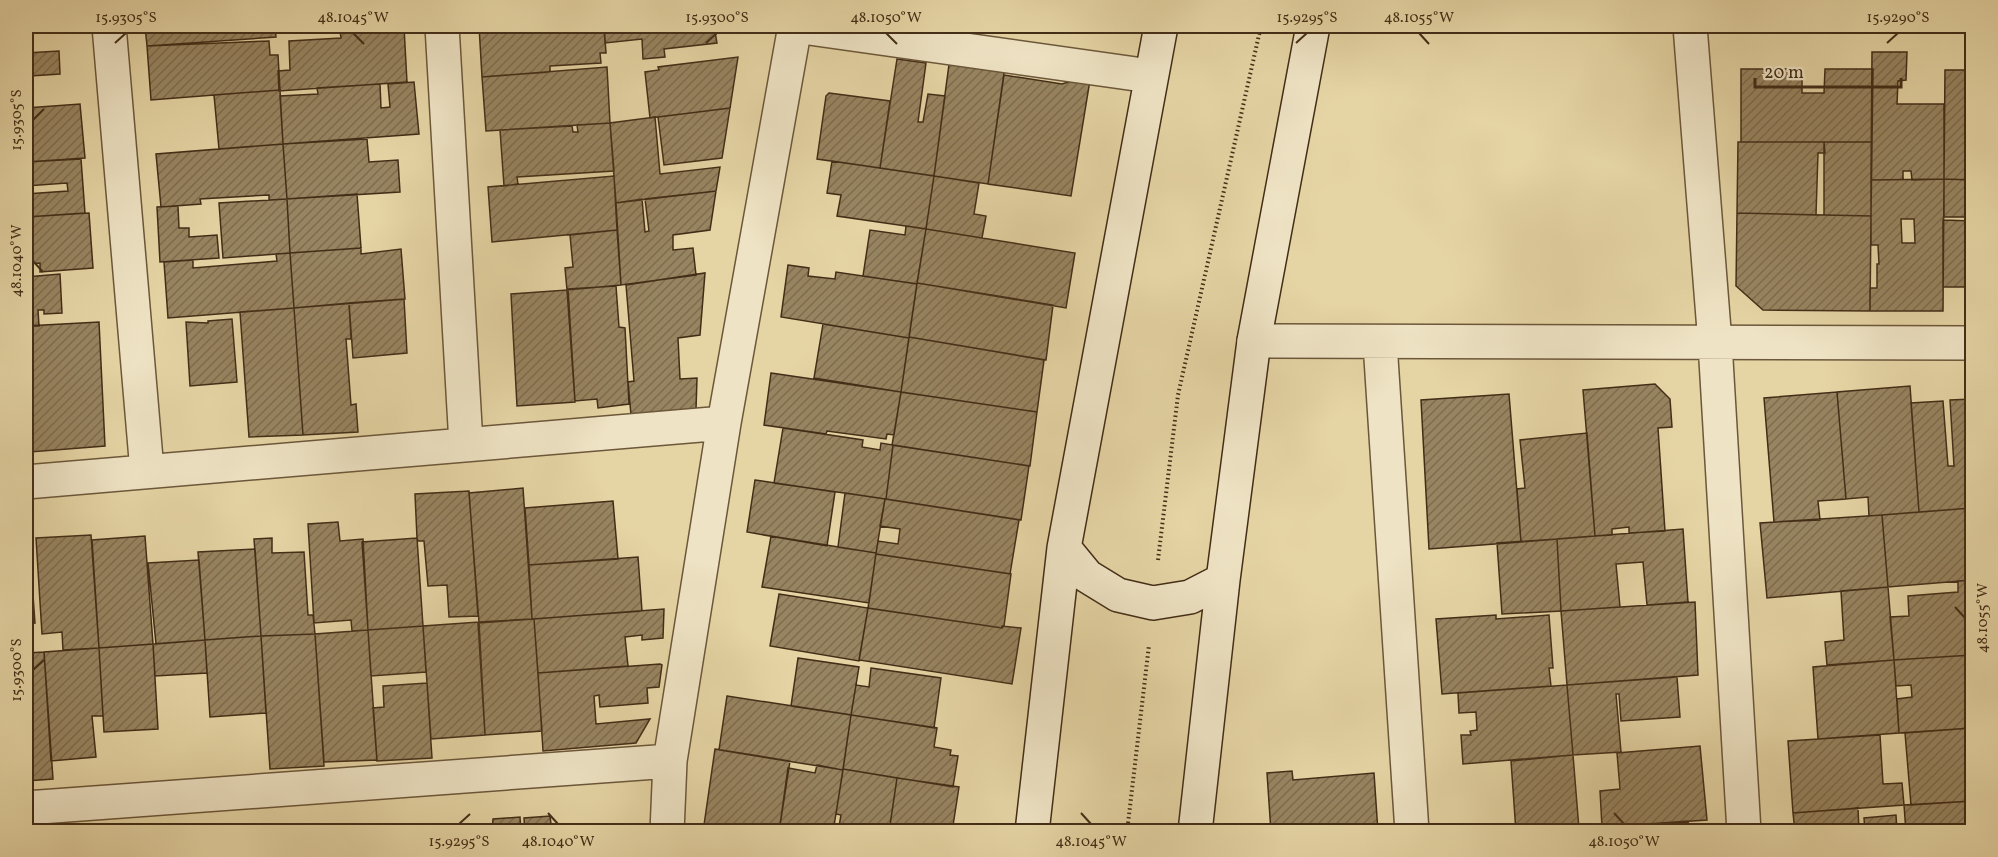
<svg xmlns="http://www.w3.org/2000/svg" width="1998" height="857" viewBox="0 0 1998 857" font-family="Vollkorn,serif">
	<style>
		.building { fill: url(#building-hatch); stroke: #432d17; stroke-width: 1.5; fill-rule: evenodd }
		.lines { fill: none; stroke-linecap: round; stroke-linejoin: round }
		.street-casing { stroke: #6c573a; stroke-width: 36 }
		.secondary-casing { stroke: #432d17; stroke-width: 36 }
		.path { stroke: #432d17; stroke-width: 4; stroke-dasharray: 1.5 3; stroke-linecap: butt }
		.street { stroke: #eee3c4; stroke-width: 33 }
		.secondary { stroke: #eee3c4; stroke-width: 33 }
		.ticks { fill: none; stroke: #432d17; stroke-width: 2 }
		.neatline { fill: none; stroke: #432d17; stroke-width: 2 }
		.ticks-label { font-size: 15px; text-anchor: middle; fill: #432d17 }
	</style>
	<defs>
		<pattern id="building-hatch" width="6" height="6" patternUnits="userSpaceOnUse" patternTransform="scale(1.5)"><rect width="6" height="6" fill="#978460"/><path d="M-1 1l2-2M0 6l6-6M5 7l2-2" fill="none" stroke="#7d6c4e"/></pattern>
	</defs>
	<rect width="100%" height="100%" fill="#e5d4a4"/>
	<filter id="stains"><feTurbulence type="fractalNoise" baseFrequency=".00333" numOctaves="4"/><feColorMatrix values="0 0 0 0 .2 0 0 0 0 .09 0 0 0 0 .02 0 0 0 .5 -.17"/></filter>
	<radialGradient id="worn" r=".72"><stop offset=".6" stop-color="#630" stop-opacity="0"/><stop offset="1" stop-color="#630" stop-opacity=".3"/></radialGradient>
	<path class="building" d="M26,26H32L33,52L26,53Z
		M145,26H275L276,37L147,46Z
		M275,26H342L275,30Z
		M479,26H604L606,53H600L601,63L550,66V72L482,77Z
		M604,26H714L717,43L664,49L665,57L643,59L642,39L605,43Z
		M404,27L407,82L279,91L278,71L290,70L289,41L341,38L340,31Z
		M269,41L270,55H278L280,90L151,100L147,46Z
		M59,51L60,74L30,76L33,100L26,101V53Z
		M1872,52H1907L1906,80L1898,81L1897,104H1944V179L1912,180L1911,171H1903V180H1871Z
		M738,57L730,108L650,118L645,72L659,70L658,67Z
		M950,57L1005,66L988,184L934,176Z
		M897,59L926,63L918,122H923L928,94L945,96L934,176L880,168Z
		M607,67L610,123L486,131L482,77Z
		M1741,69H1802V93H1824L1825,69H1873L1872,142H1741Z
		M1945,70H1972V180L1944,179Z
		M1004,75L1062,84L1081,78L1090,80L1071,196L988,184Z
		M414,82L419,134L283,144L280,96L318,94L317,88L380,84L381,108L390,107L388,84Z
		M280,90L283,144L219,149L214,95Z
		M829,93L890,101L880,168L817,159L826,96Z
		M80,104L85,158L26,162V108Z
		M730,108L722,158L664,165L658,117Z
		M655,117L660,174L720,167L716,191L616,203L610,123Z
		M610,123L614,171L517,177L518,184L504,186L500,130L572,126L573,132H578L577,125Z
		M367,139L369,162L398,160L400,192L287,199L283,144Z
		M1738,142H1824L1825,153H1818L1816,215L1737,213Z
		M1824,142H1872L1871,216L1824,215Z
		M283,144L287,199L269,200V195L200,199L201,204L161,207L156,154Z
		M81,159L85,213L26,217V194L68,191L67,183L26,186V162Z
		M832,161L934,176L926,229L837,216L841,195L827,193Z
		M614,176L617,230L492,242L488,187Z
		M934,176L979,183L974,214L986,216L982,238L926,229Z
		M1944,179L1943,311H1870V288H1877V264H1879L1878,245H1871V180ZM1901,219H1914L1915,243H1902Z
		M1944,179L1972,180V217H1944Z
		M716,191L710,230L673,235V250L693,248L696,275L621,285L616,203L642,199L645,232L649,231L645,199Z
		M357,194L361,248L290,253L287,199Z
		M287,199L290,253L223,258L219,203Z
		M178,206L179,228H189V237L217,235L219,258L160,262L157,207Z
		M89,213L93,268L40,272V263L26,264V217Z
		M1737,213L1871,216L1870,311L1763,310L1736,286Z
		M1943,220L1972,221V287H1943Z
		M906,226L926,229L917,284L863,276L870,230L905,235Z
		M926,229L1075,253L1066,308L917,283Z
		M617,230L621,285L567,290L565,268L573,267L570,235Z
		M361,248V254L401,249L405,299L294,308L290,253Z
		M290,253L294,308L168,318L164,262L193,260V268L277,261L276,254Z
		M788,265L809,268L808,276L835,279L836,272L917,284L909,338L781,317Z
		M705,273L700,335L678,338L680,379L697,378L696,409L631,415L628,382L634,381L626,285Z
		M60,274L62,313L44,314V310H38L39,326H26V277Z
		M917,283L1053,305L1046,360L909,337Z
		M616,286L619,327L625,328L629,404L598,408L597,399L575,401L568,289Z
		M567,290L575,402L517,406L511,294Z
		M404,299L407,353L353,358L349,303Z
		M349,303L351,339H346L351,405L356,404L358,432L303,435L294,308Z
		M294,308L303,435L249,437L240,312Z
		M232,319L237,382L190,386L186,322L208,323V321Z
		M99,322L105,446L30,452L26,326Z
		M823,324L909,338L901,392L814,378Z
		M909,337L1044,360L1037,412L901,392Z
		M771,373L901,392L894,435L887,434L886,439L827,431L826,434L764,425Z
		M26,374L27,387L30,452H26Z
		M1655,384L1670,399L1672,427L1658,428L1665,531L1629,533V527L1612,529V535L1595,536L1583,390Z
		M1910,386L1919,512L1869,516L1868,497L1846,499L1837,392Z
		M901,392L1037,412L1030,466L892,445Z
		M1837,392L1846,499L1818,501L1820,520L1774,522L1764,398Z
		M1509,394L1521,542L1429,549L1421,400Z
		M1972,399V508L1919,512L1911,403L1943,401L1948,466H1954L1950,400Z
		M783,428L863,440L862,447L880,450L881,443L893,445L886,499L774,483Z
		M1587,433L1595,536L1521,542L1517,489L1525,488L1520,440Z
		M893,445L1029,466L1021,520L886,499Z
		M755,480L835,492L827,546L747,532Z
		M523,488L532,619L479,622L469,493Z
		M469,491L478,616L449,617L447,585L428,586L424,541H418L417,538L415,494Z
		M845,493L885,499L876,553L838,547Z
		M885,499L1019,520L1010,574L876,554L878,541L898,544L900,529L880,526Z
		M613,501L618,559L529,565L525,508Z
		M1972,508V580L1888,587L1882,515Z
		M1882,515L1888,587L1767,598L1760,523Z
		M338,522L340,541L363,539L368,630L352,631L351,620L314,623L308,524Z
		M1683,529L1688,602L1647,605L1643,562L1616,564L1620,607L1561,611L1557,539Z
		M91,535L99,648L63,650L62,632L42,634L36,538Z
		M145,536L153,644L99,648L92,540Z
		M771,536L876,553L869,603L762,587Z
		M272,538V553L304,552L308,615H313L315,634L261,636L254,539Z
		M417,538L423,626L368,630L362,542Z
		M1557,539L1561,611L1502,614L1497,543Z
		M255,549L261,636L205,640L198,552Z
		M26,553H30L35,623L26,624Z
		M876,554L1011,574L1004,626L1002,628L868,608Z
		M638,557L642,611L532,619L529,565Z
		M199,560L205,640L156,644L148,563Z
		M1972,580V655L1894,660L1890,617L1909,616L1908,596L1958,592V581Z
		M1888,587L1894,660L1827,665L1825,642L1844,640L1841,591Z
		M779,594L868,608L859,661L770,646Z
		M1695,602L1698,675L1567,685L1561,611Z
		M868,608L1002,628V626L1021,628L1012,684L859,660Z
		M664,609L663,638L642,640V635L625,637L628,666L538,673L534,619Z
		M1496,615V619L1549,615L1553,668H1549L1551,686L1442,694L1436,619Z
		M534,619L542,731L485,735L478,623Z
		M479,622L485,735L431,739L423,626Z
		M423,626L426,672L371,676L368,630Z
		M368,630L377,760L324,762L315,634Z
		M315,634L324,766L270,769L261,636Z
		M261,636L266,713L210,717L205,640Z
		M205,640L207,673L155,676L153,644Z
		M153,644L158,729L104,732L99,648Z
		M99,648L103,716H92L96,757L51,761L44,652Z
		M44,652L53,779L26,781V653Z
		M1972,655V728L1899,733L1897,699L1912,697L1911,685L1896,686L1894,660Z
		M798,658L859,667L851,715L791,706Z
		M1894,660L1899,733L1818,739L1813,667Z
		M660,664L662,665L659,687L647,688L648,703L600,707L599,695L594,696L596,724L650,719L636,743L543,751L538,673Z
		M871,668L941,678L934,728L851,715L856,685L869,687Z
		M1677,677L1680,717L1621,721L1619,694H1616L1621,752L1573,755L1567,685Z
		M427,683L432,758L377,761L373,708L384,707L383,686Z
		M1567,685L1573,755L1463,764L1461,735H1471L1470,731L1477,730L1476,712L1459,713L1458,693Z
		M727,696L851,715L843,770L719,750Z
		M851,715L937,728L934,747L951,750L950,755L958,756L953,787L843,769Z
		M1972,728V801L1911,805L1905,733Z
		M1880,735L1883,784L1902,783L1904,805L1793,813L1788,741Z
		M1700,746L1707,820L1602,827L1600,791L1620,789L1617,753Z
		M715,749L790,761L779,832H703Z
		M1573,755L1579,829L1516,832L1511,761Z
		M817,765L843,770L833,832H779L788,768L815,773Z
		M843,769L897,778L889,832H838L841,815L836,814Z
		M1292,771L1293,780L1374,773L1378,832H1271L1267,773Z
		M897,778L959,787L952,832H889Z
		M1972,801V832H1906L1904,805Z
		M1858,808L1859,832H1795L1793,813Z
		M1896,815L1897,832H1865L1864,818Z
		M550,816L552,832H525L524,818Z
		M520,817L521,832H492L493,819Z
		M1688,821L1689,832H1579V829Z
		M438,826V832H383V831Z"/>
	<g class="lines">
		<defs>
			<path id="street" d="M109,26L147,471
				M442,26L466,444
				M795,26L1150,76
				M1690,26L1715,343L1744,832
				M1254,341L1972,343
				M1380,343L1412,832
				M26,482L724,423
				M26,808L670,761
				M667,832L670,761L724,423L795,26"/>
			<path id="secondary" d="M1064,548L1087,576L1118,595L1153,603L1190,597L1223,580
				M1032,832L1064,548L1161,26
				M1195,832L1223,580L1254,341L1313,26"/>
		</defs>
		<use href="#street" class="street-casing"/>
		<use href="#secondary" class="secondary-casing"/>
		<path class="path" d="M1158,560L1178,395L1261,26
			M1127,832L1149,645"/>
		<use href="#street" class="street"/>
		<use href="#secondary" class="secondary"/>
	</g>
	<path class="ticks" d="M353,33L364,44M886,33L897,44M1419,33L1429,44M115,43L126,33M706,43L717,33M1296,43L1307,33M1887,43L1898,33M33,120L44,109M33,261L43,272M1955,607L1965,618M33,670L44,660M548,813L558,824M1081,813L1091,824M1614,813L1624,824M459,824L470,814"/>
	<rect width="1998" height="857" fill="none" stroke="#e5d4a4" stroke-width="66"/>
	<path d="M1755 78v9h146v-9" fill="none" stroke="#432d17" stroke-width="3"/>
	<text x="1764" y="78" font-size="18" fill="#432d17" stroke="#eee3c4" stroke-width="4.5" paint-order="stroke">20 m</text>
	<rect x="33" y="33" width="1932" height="791" class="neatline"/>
	<g class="ticks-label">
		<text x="126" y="22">15.9305°S</text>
		<text x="353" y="22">48.1045°W</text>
		<text x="717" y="22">15.9300°S</text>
		<text x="886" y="22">48.1050°W</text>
		<text x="1307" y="22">15.9295°S</text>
		<text x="1419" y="22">48.1055°W</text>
		<text x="1898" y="22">15.9290°S</text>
		<text transform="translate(16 120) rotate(-90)" y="5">15.9305°S</text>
		<text transform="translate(16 261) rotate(-90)" y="5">48.1040°W</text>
		<text transform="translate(1982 618) rotate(-90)" y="5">48.1055°W</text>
		<text transform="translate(16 670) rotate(-90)" y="5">15.9300°S</text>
		<text x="459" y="846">15.9295°S</text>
		<text x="558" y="846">48.1040°W</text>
		<text x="1091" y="846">48.1045°W</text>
		<text x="1624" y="846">48.1050°W</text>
	</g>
	<rect width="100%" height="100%" filter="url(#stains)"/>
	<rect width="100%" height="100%" fill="url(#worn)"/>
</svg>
